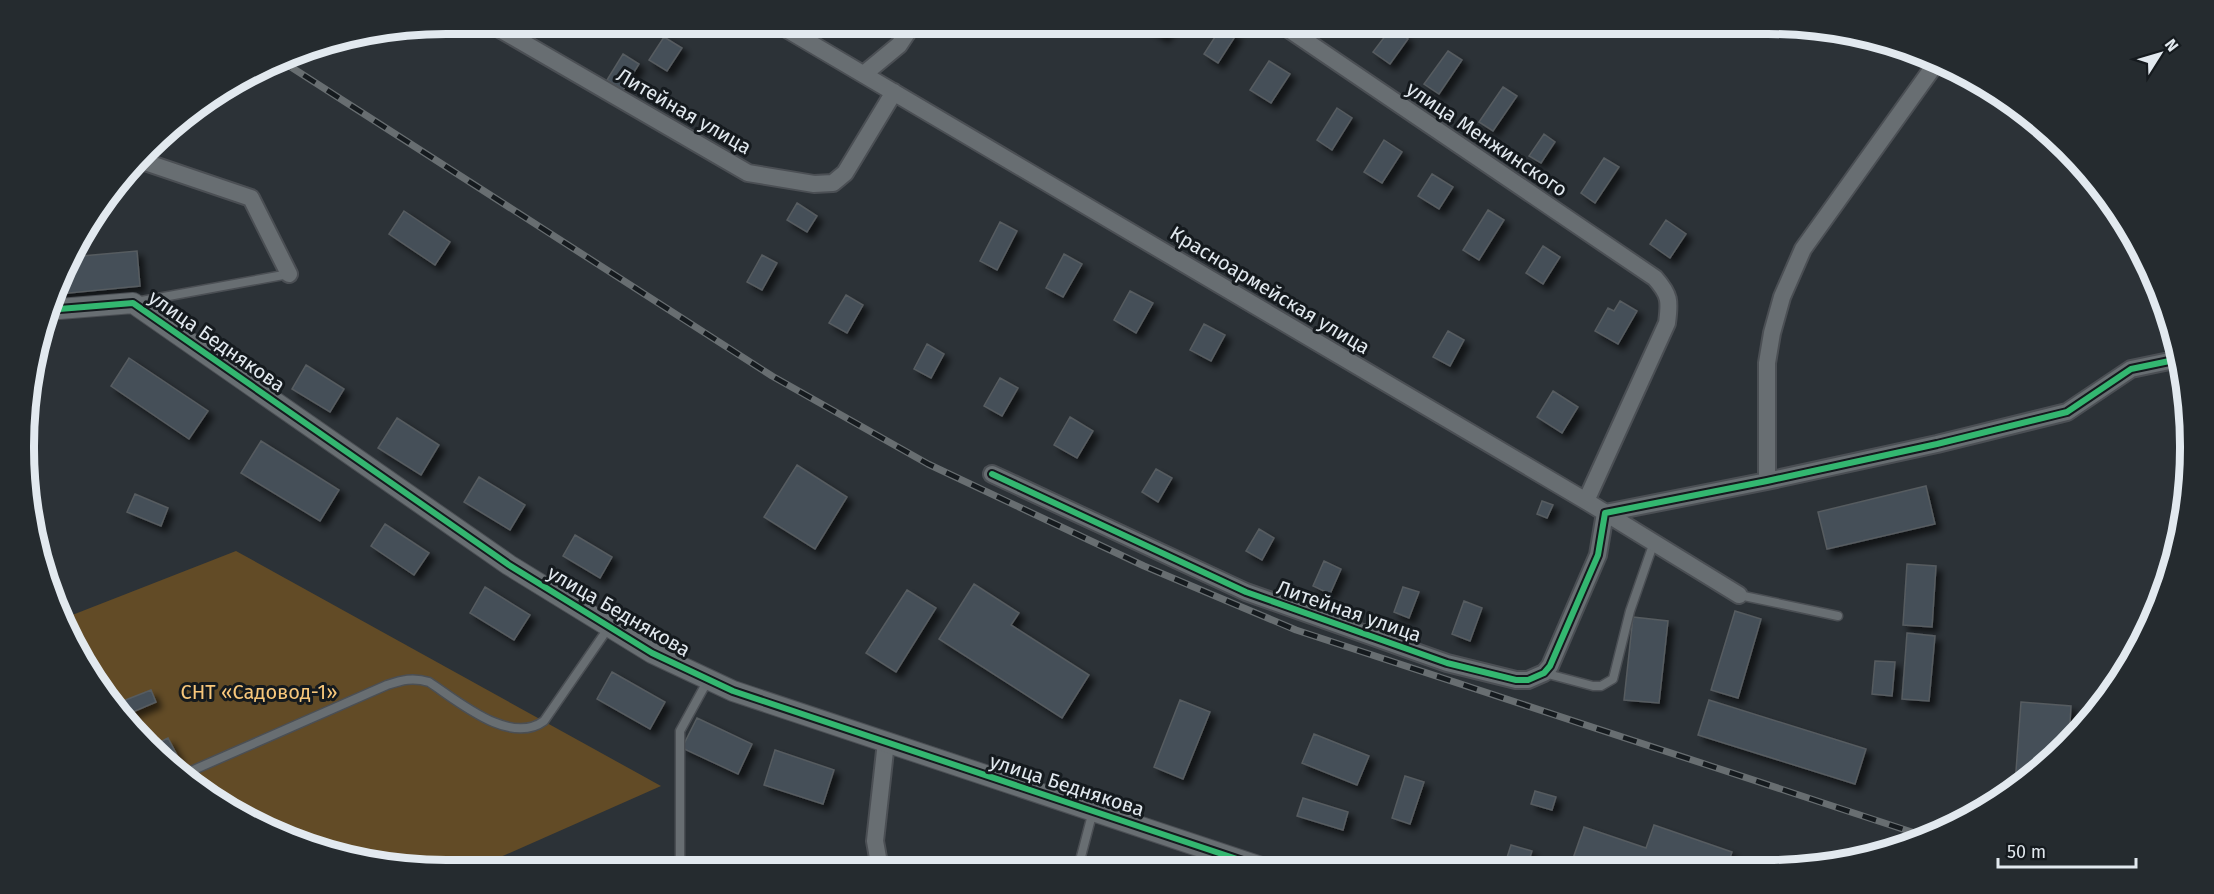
<svg xmlns="http://www.w3.org/2000/svg" width="2214" height="894" viewBox="0 0 2214 894" font-family="'Fira Sans',sans-serif">
	<style>
		.green { fill: #624b26 }
		.building { fill: #444f59; stroke: #575c60; stroke-width: 1.5; filter: url(#shadow) }
		.lines { fill: none; stroke-linecap: round; stroke-linejoin: round }
		.service-casing { stroke: #4b4f54; stroke-width: 11 }
		.minor-casing { stroke: #4b4f54; stroke-width: 20 }
		.tertiary-casing { stroke: #4b4f54; stroke-width: 22 }
		.service { stroke: #686e72; stroke-width: 8 }
		.minor { stroke: #686e72; stroke-width: 16 }
		.tertiary { stroke: #686e72; stroke-width: 20 }
		.rail-casing { stroke: #686e71; stroke-width: 7 }
		.rail { stroke: #151a1e; stroke-width: 4.5; stroke-dasharray: 14; stroke-linecap: butt }
		.cycleway-casing { stroke: #151a1e; stroke-width: 10 }
		.cycleway { stroke: #33b770; stroke-width: 6 }
		.labels { text-anchor: middle; stroke-width: 6; stroke-linejoin: round; paint-order: stroke }
		.street-label { font-size: 20px; fill: #e2e9ef; stroke: #151a1e }
		.park-label { font-size: 20px; fill: #f8c77b; stroke: #151a1e }
		.rim { fill: none; stroke: #e2e9ef; stroke-width: 8 }
	</style>
	<defs>
		<filter id="shadow"><feDropShadow dx="5.5" dy="5.5" stdDeviation="3" flood-color="#0009"/></filter>
	</defs>
	<rect width="100%" height="100%" fill="#2c3237"/>
	<path class="green" d="M236,551L661,786L471,870H447L311,848L190,783L95,682L62,619Z"/>
	<path class="building" d="M1147,24H1172L1163,37L1146,26Z
		M1222,26L1236,35L1218,63L1204,54Z
		M1392,27L1408,39L1390,64L1373,52Z
		M664,37L682,48L667,71L649,60Z
		M1448,51L1462,60L1439,94L1424,84Z
		M623,54L639,64L623,90L607,80Z
		M1269,61L1290,74L1271,103L1250,90Z
		M1503,87L1517,96L1493,131L1479,122Z
		M1337,108L1352,118L1332,150L1317,140Z
		M1544,134L1555,142L1541,163L1529,156Z
		M1384,140L1402,152L1382,183L1364,172Z
		M1604,158L1619,167L1595,203L1581,193Z
		M1432,174L1453,187L1439,209L1418,196Z
		M797,203L817,216L807,232L787,220Z
		M1488,210L1504,220L1479,260L1463,250Z
		M404,211L450,242L435,265L389,234Z
		M1666,220L1686,234L1670,258L1650,244Z
		M1000,222L1017,231L997,270L980,261Z
		M1543,246L1560,257L1543,284L1526,273Z
		M137,251L140,286L59,294L58,286L71,257Z
		M1064,254L1082,264L1063,297L1046,288Z
		M762,255L777,263L762,290L747,282Z
		M1130,291L1153,303L1136,333L1114,320Z
		M846,295L863,305L847,333L829,323Z
		M1620,301L1637,311L1618,344L1595,331L1608,308L1614,311Z
		M1204,324L1225,335L1211,361L1190,350Z
		M1448,331L1464,340L1450,366L1433,357Z
		M927,344L944,354L931,378L914,369Z
		M129,358L208,411L189,439L111,386Z
		M306,365L344,389L330,412L292,389Z
		M1000,378L1018,388L1002,416L984,406Z
		M1553,391L1578,407L1562,433L1537,417Z
		M1070,417L1093,431L1077,458L1054,445Z
		M397,418L439,445L421,475L378,448Z
		M261,441L339,490L320,521L241,473Z
		M797,465L847,497L815,549L764,517Z
		M1156,469L1172,478L1158,502L1142,492Z
		M479,477L525,505L510,530L464,502Z
		M1926,486L1935,524L1827,549L1818,512Z
		M135,494L168,508L161,526L127,512Z
		M1542,501L1553,505L1547,518L1537,514Z
		M385,524L429,553L414,575L371,546Z
		M1259,529L1274,538L1262,560L1246,551Z
		M575,535L612,557L600,578L563,556Z
		M1324,561L1341,569L1330,594L1313,586Z
		M1907,564L1936,566L1932,627L1903,625Z
		M974,584L1019,613L1011,625L1089,675L1062,718L939,639Z
		M485,587L530,615L514,640L470,613Z
		M1403,587L1419,592L1409,618L1394,612Z
		M907,590L936,608L896,672L866,653Z
		M1464,601L1482,608L1470,641L1452,634Z
		M1735,611L1761,619L1738,698L1711,690Z
		M1633,617L1668,621L1659,703L1624,700Z
		M1907,633L1935,636L1929,701L1902,699Z
		M1875,661L1895,662L1892,696L1872,694Z
		M612,672L665,702L650,729L597,699Z
		M151,690L156,702L128,714L123,701Z
		M1180,700L1210,712L1183,779L1154,767Z
		M1709,700L1866,749L1855,784L1698,735Z
		M2021,702L2071,706L2069,739L2046,765L2015,785Z
		M697,718L752,744L738,774L682,748Z
		M1314,734L1369,756L1357,785L1302,763Z
		M168,738L179,759L171,763L154,745Z
		M775,750L834,770L823,804L764,785Z
		M1405,776L1424,782L1410,824L1392,818Z
		M1535,791L1556,797L1552,810L1531,804Z
		M1303,798L1348,812L1343,830L1297,816Z
		M1654,825L1732,852L1727,867H1570L1584,827L1646,848Z
		M1511,845L1532,851L1527,867H1504Z"/>
	<g class="lines">
		<defs>
			<path id="service" d="M136,302L289,274
				M1739,595L1838,616
				M1544,673L1593,686H1601L1613,679L1630,611L1654,542
				M182,775L387,685C402,680 413,677 429,682C458,701 510,746 544,721L609,627
				M1078,868L1093,811
				M680,869V731L708,680"/>
			<path id="minor" d="M491,24L748,173L814,184L833,183L845,173L894,92
				M778,24L1586,501L1739,595
				M1281,24L1655,278C1670,295 1670,301 1667,323L1586,501
				M864,74L899,45L913,24
				M142,161L251,198L289,274
				M992,474L1246,592L1447,663L1516,680H1528L1544,673L1550,666L1598,555L1605,513L1767,481L1937,444L2067,412L2131,369L2179,359
				M1767,481V363L1772,333L1782,297L1803,249L1937,62
				M880,869L875,841L886,742"/>
			<path id="tertiary" d="M47,310L133,303L509,565L652,653L733,691L1264,868"/>
		</defs>
		<use href="#service" class="service-casing"/>
		<use href="#minor" class="minor-casing"/>
		<use href="#tertiary" class="tertiary-casing"/>
		<use href="#service" class="service"/>
		<use href="#minor" class="minor"/>
		<use href="#tertiary" class="tertiary"/>
		<defs>
			<path id="rail" d="M280,60L772,376L928,464L1144,566L1296,630L1924,836"/>
		</defs>
		<use href="#rail" class="rail-casing"/>
		<use href="#rail" class="rail"/>
		<defs>
			<path id="cycleway" d="M47,310L133,303L509,565L652,653L733,691L1264,868
				M992,474L1246,592L1447,663L1516,680H1528L1544,673L1550,666L1598,555L1605,513L1767,481L1937,444L2067,412L2131,369L2179,359"/>
		</defs>
		<use href="#cycleway" class="cycleway-casing"/>
		<use href="#cycleway" class="cycleway"/>
	</g>
	<g class="labels">
		<g class="street-label">
			<text transform="translate(684 111) rotate(30)" y="7">Литейная улица</text>
			<text transform="translate(1487 139) rotate(34)" y="7">улица Менжинского</text>
			<text transform="translate(1270 290) rotate(31)" y="7">Красноармейская улица</text>
			<text transform="translate(217 341) rotate(35)" y="7">улица Беднякова</text>
			<text transform="translate(619 611) rotate(30)" y="7">улица Беднякова</text>
			<text transform="translate(1349 611) rotate(19)" y="7">Литейная улица</text>
			<text transform="translate(1067 785) rotate(18)" y="7">улица Беднякова</text>
		</g>
		<g class="park-label">
			<text x="259" y="699">СНТ «Садовод-1»</text>
		</g>
	</g>
	<path d="M0 0H2214V894H0ZM446 34H1768A412 412 0 0 1 2180 446V448A412 412 0 0 1 1768 860H446A412 412 0 0 1 34 448V446A412 412 0 0 1 446 34Z" fill="#252b2f" fill-rule="evenodd"/>
	<path class="rim" d="M446 34H1768A412 412 0 0 1 2180 446V448A412 412 0 0 1 1768 860H446A412 412 0 0 1 34 448V446A412 412 0 0 1 446 34Z"/>
	<g transform="translate(2160 54) rotate(53)" stroke="#151a1e" stroke-width="4.5" paint-order="stroke">
	<path d="M0-4.5L10 22L0 15L-10 22Z" fill="#e2e9ef"/>
	<text y="-9" font-size="16" font-weight="bold" text-anchor="middle" fill="#e2e9ef">N</text>
	</g>
	<path d="M1998 858v9h138v-9" fill="none" stroke="#e2e9ef" stroke-width="3"/>
	<text x="2007" y="858" font-size="18" fill="#e2e9ef" stroke="#151a1e" stroke-width="4.5" paint-order="stroke">50 m</text>
</svg>
